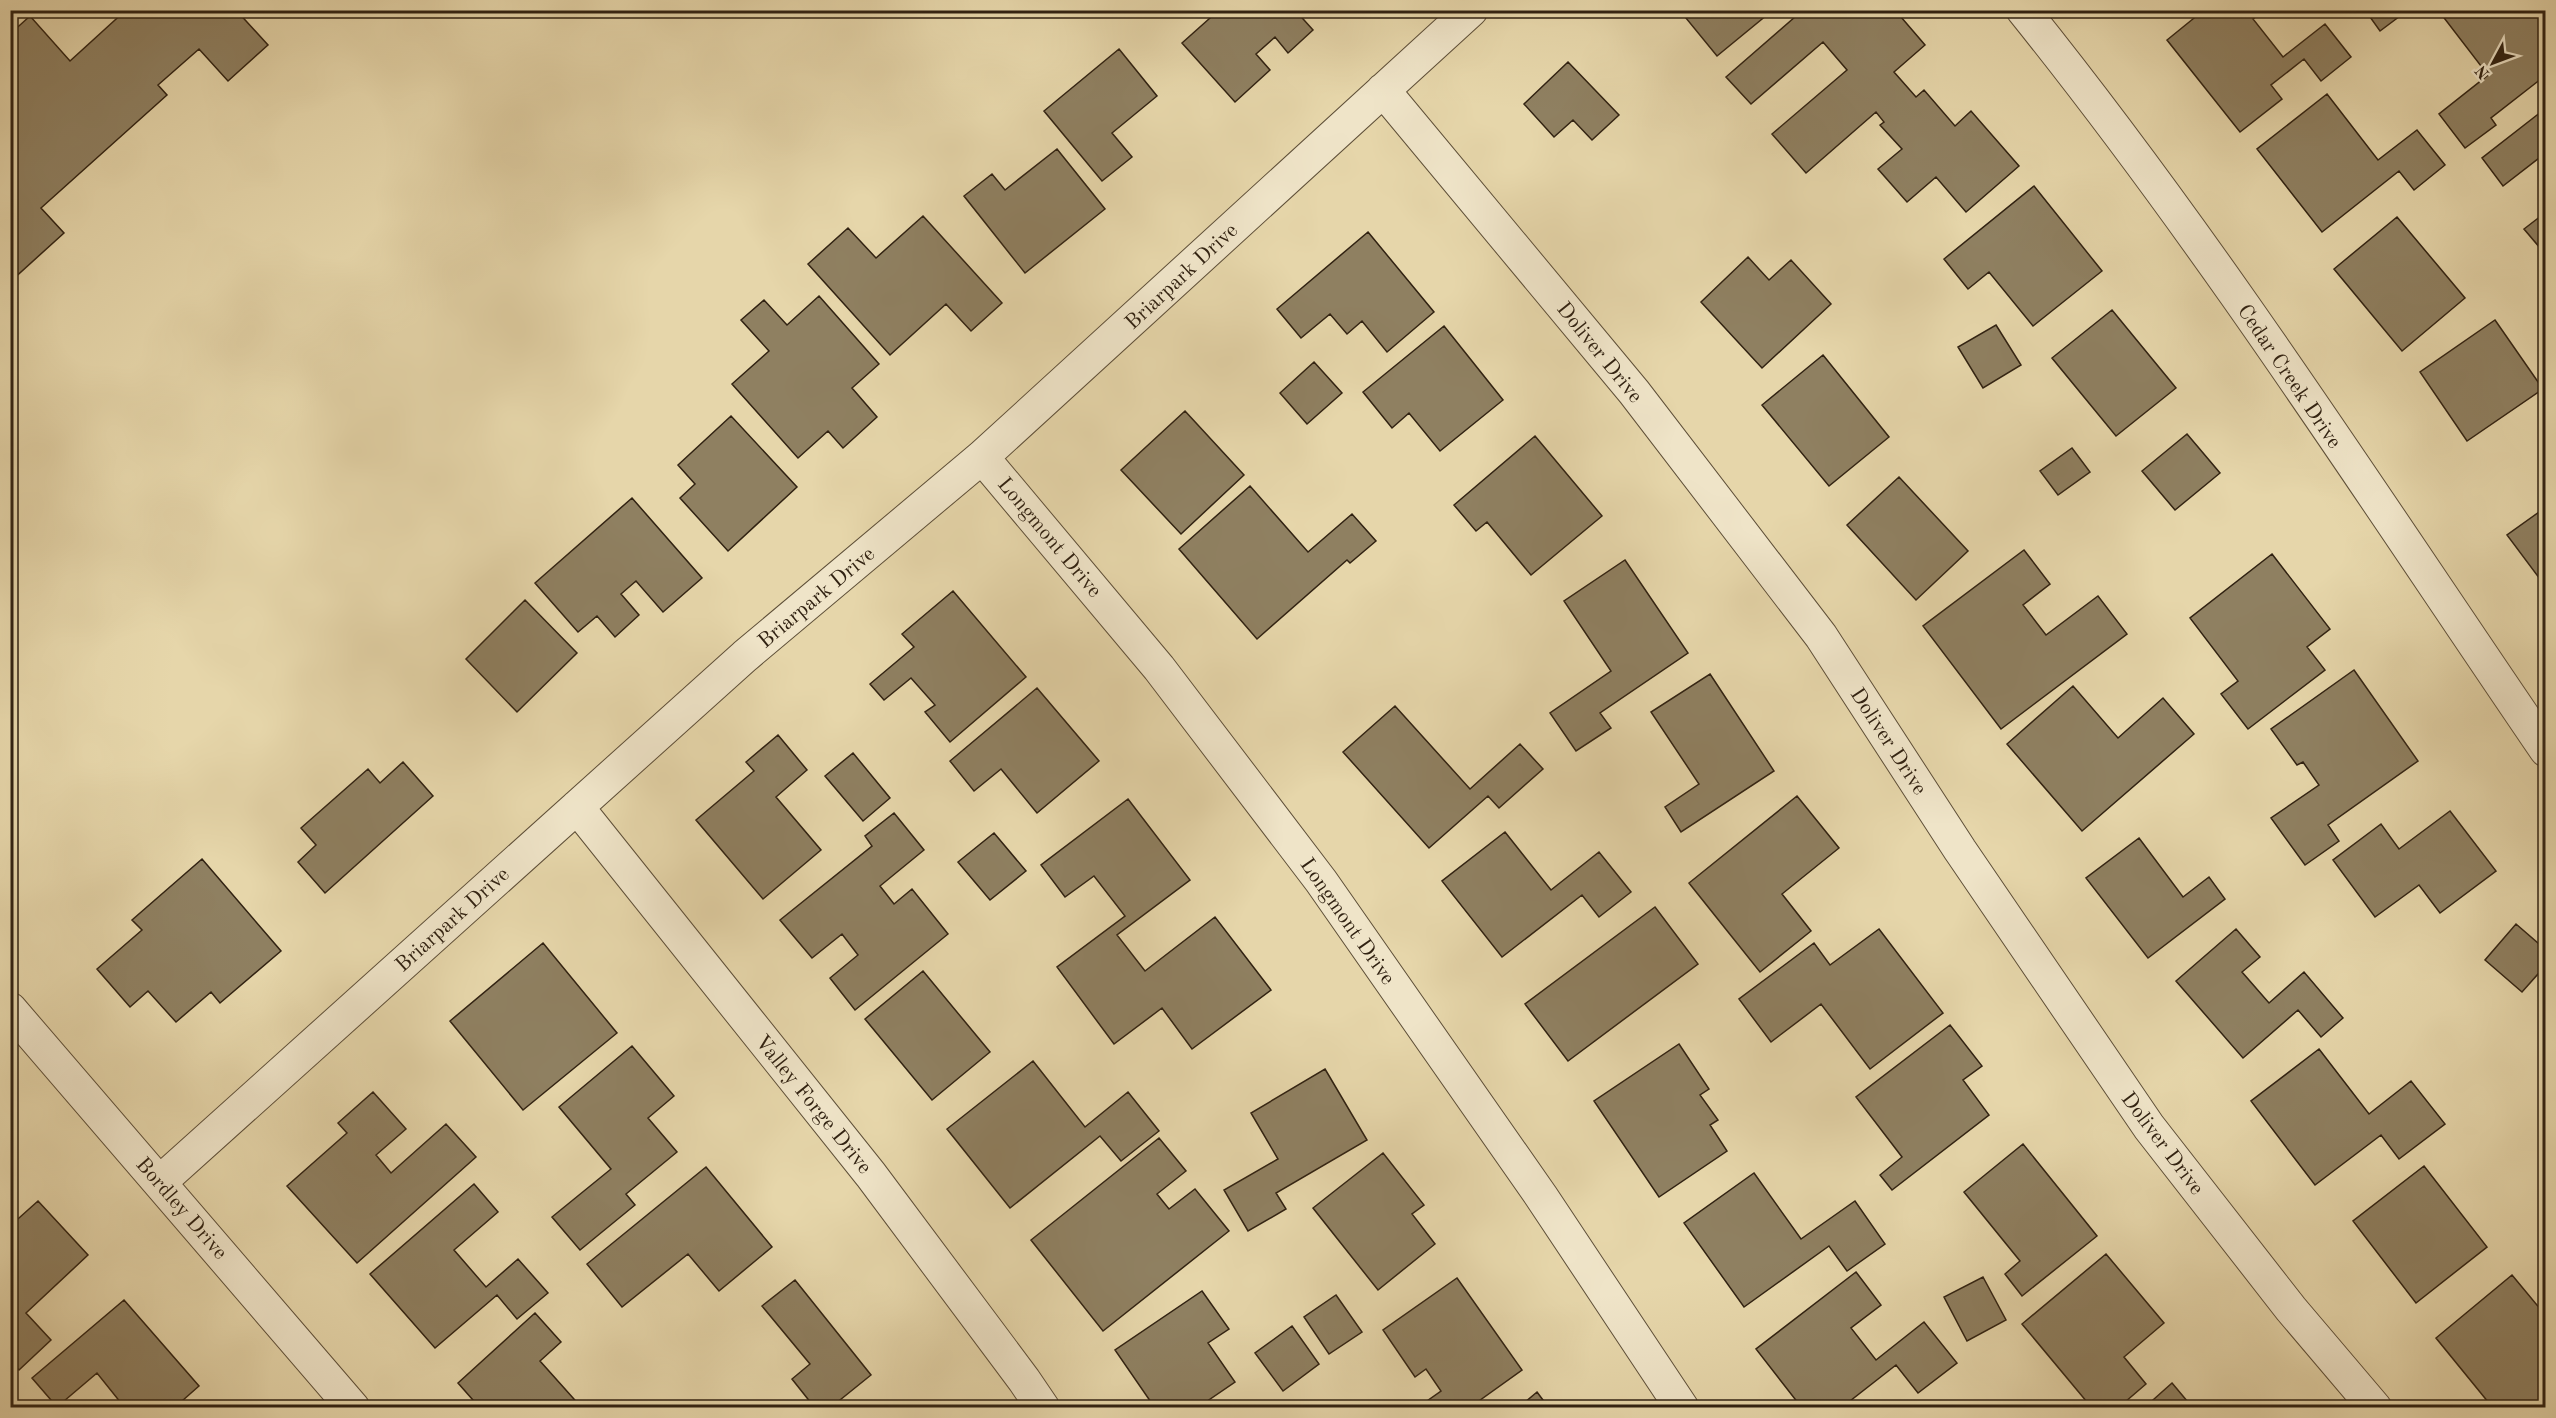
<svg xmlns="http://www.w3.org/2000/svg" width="2556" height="1418" viewBox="0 0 2556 1418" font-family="'Old Standard TT',serif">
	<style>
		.building { fill: #8f8061; stroke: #312212; stroke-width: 1.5 }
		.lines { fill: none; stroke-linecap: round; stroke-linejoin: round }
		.minor-casing { stroke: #5e4f38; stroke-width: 35 }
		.minor { stroke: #efe4c8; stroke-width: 33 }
		.labels { text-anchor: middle; stroke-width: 4.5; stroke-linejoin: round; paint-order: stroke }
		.street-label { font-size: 21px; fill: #312212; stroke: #efe4c8 }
	</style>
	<rect width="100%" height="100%" fill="#e6d6aa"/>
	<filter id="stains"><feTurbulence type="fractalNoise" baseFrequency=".00333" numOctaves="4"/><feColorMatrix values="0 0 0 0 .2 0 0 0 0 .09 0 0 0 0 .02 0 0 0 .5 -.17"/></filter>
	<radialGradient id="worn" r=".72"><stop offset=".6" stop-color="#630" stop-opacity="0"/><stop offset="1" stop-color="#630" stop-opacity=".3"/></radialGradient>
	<path class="building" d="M126,10H236L268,45L228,81L199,49L158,85L167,95L41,208L64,233L11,281L10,34L30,16L70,61Z
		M1219,10H1295L1313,30L1288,53L1275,37L1256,54L1270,70L1235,102L1182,43Z
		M1682,10H1773L1717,56L1681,12Z
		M1803,10H1895L1925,45L1894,72L1916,97L1924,90L1955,126L1971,111L2019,166L1966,212L1936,177L1907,202L1878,169L1902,149L1880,125L1884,122L1876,112L1806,173L1772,134L1847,70L1823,42L1751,104L1726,77Z
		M2204,10H2265L2253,19L2283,57L2325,24L2351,57L2321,81L2304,59L2271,85L2282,99L2240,132L2167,40Z
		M2365,10H2408L2380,31Z
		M2438,10H2546V75L2491,118L2496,125L2465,148L2439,114L2488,75Z
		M1119,49L1157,96L1112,133L1132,157L1102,181L1044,111Z
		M1568,62L1619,115L1592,140L1573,120L1554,137L1524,104Z
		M2327,94L2378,160L2417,130L2445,165L2414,190L2399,171L2322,232L2257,149Z
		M2546,108V157L2543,155L2503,186L2482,158Z
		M1057,149L1105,209L1025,273L964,196L992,174L1005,190Z
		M2034,186L2102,271L2033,326L1989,272L1968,289L1944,259Z
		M2546,212V255L2524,229Z
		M923,216L1002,303L971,331L946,304L890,355L808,264L848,228L876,258Z
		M2397,217L2465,298L2402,351L2334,269Z
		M1368,232L1434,312L1387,352L1362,321L1347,334L1330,314L1301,338L1277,309Z
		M1748,257L1769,280L1791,260L1831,304L1762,368L1701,302Z
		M819,296L879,364L852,388L877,417L843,448L828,431L798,458L732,384L769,351L741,320L764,300L787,325Z
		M2112,310L2176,388L2116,436L2052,358Z
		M2495,320L2543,389L2467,441L2420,372Z
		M1996,325L2021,365L1983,388L1958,347Z
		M1444,326L1503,400L1440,451L1409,413L1392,428L1363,392Z
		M1823,355L1889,437L1829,486L1762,405Z
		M1314,362L1342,393L1307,424L1280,393Z
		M1185,411L1244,475L1181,534L1121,470Z
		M731,416L797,487L728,551L680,498L695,484L678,465Z
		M2187,434L2220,473L2175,510L2142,471Z
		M1535,436L1602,516L1531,575L1487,522L1476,531L1454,505Z
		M2072,448L2090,472L2058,495L2040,471Z
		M1899,477L1968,551L1916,600L1847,525Z
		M1250,486L1308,552L1352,514L1376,541L1350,563L1347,560L1257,639L1179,549Z
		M632,498L702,578L663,612L636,581L621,594L639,615L615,637L597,616L578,632L535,583Z
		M2546,507V587L2507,535Z
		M2024,550L2050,584L2023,605L2046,635L2098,596L2127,634L2001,729L1923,626Z
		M2272,554L2330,629L2307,647L2325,670L2248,729L2221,694L2238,681L2190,618Z
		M1625,560L1688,653L1600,713L1611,728L1576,751L1550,713L1611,671L1564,601Z
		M953,591L1026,677L950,742L925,712L935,705L911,678L884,700L870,684L914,647L902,634Z
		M525,600L577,653L517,712L466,659Z
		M2354,670L2418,761L2328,825L2339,841L2305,865L2271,818L2319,785L2303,762L2297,765L2271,729Z
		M1710,674L1774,771L1681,832L1665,807L1699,784L1651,712Z
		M2073,686L2118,738L2163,698L2194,734L2082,831L2007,744Z
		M1037,688L1099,761L1037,813L1001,769L974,791L950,761Z
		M1395,706L1470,789L1520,744L1543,769L1499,808L1488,796L1429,848L1343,752Z
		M778,735L807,770L776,797L821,850L763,899L696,820L754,771L746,762Z
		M853,753L890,798L863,821L825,776Z
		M403,762L433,796L325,893L298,862L316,845L301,828L368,769L380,783Z
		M1797,796L1839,848L1782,894L1811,931L1760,972L1689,883Z
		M1128,799L1190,880L1117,935L1145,971L1215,917L1271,990L1192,1049L1162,1008L1114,1044L1057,967L1125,916L1094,876L1065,897L1041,865Z
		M2450,811L2496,871L2440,913L2419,885L2375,917L2333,860L2381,824L2399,849Z
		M894,813L924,850L880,886L894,904L912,889L948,934L855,1010L830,978L858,955L842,934L812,958L780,920L872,846L865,836Z
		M1505,832L1551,890L1599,852L1631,892L1599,917L1582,895L1502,957L1442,881Z
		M994,833L1026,871L990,900L958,862Z
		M2139,838L2183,897L2209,877L2225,899L2148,958L2086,878Z
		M202,859L281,951L220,1003L211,992L176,1022L148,991L130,1007L97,969L142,930L132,920Z
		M1655,907L1698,964L1568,1061L1525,1004Z
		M2516,924L2546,950V965L2522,992L2485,960Z
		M1879,929L1943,1013L1870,1069L1821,1004L1771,1042L1739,999L1814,943L1830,965Z
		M2236,929L2260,957L2242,972L2269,1003L2304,972L2343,1018L2321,1037L2298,1010L2243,1058L2176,981Z
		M543,943L617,1033L523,1110L450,1021Z
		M923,971L990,1052L932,1100L865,1019Z
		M1950,1025L1982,1066L1963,1080L1989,1115L1892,1190L1880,1175L1902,1157L1856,1097Z
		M1679,1044L1709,1089L1700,1095L1718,1120L1710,1125L1727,1151L1659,1197L1594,1101Z
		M632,1046L674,1096L648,1118L677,1152L626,1194L635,1205L580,1250L552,1217L611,1169L559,1107Z
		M2319,1049L2369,1114L2411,1081L2445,1124L2399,1159L2381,1135L2315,1185L2251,1101Z
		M1033,1061L1085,1127L1128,1092L1159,1131L1121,1161L1100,1136L1010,1208L947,1129Z
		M1325,1069L1367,1140L1276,1193L1286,1209L1248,1231L1224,1190L1278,1159L1251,1113Z
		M373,1092L406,1129L376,1155L391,1173L446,1124L476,1157L357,1263L287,1186L347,1133L338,1123Z
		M1159,1138L1186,1171L1157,1194L1169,1209L1195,1189L1229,1231L1103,1331L1031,1240Z
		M2023,1144L2097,1236L2022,1296L2005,1274L2020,1261L1964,1192Z
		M1383,1153L1424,1205L1412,1214L1435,1244L1378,1290L1313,1208Z
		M2424,1166L2487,1247L2416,1303L2353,1221Z
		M706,1167L772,1247L719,1291L688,1254L622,1307L587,1264Z
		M1754,1173L1801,1239L1855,1201L1885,1244L1847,1271L1829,1246L1744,1307L1684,1223Z
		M474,1184L498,1212L454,1250L486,1287L518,1259L548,1293L517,1319L497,1295L435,1348L370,1274Z
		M38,1201L88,1255L26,1313L51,1340L19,1370L10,1361V1226Z
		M2106,1254L2164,1323L2124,1357L2146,1384L2118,1408H2092L2022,1324Z
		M1856,1272L1881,1305L1851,1328L1876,1360L1924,1322L1957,1363L1918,1393L1896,1365L1841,1408H1802L1756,1349Z
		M2512,1275L2546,1316V1394L2529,1408H2493L2436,1338Z
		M1983,1277L2006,1320L1967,1341L1944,1297Z
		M1457,1278L1522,1370L1469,1408H1417L1441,1391L1426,1369L1415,1377L1383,1330Z
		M795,1280L871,1375L830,1408H815L792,1379L810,1364L762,1306Z
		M1202,1291L1229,1329L1208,1343L1235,1382L1197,1408H1155L1115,1350Z
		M1336,1295L1362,1332L1329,1354L1304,1317Z
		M124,1300L199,1386L174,1408H125L97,1373L57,1407L32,1378Z
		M535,1313L561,1342L540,1361L582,1408H480L458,1383Z
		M1292,1326L1319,1364L1283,1391L1255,1353Z
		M2172,1383L2193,1408H2144Z
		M1537,1392L1549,1408H1518Z"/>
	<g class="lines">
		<defs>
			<path id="minor" d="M2023,10C2212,245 2376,501 2546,750
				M1383,90L1634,392L1821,636L1960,850L2149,1127L2291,1309L2375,1408
				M982,457L1159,668L1321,881L1541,1196L1682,1408
				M577,807L871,1175L1024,1380L1043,1408
				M10,1009L353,1408
				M160,1182L745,656L982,457L1471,10"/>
		</defs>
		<use href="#minor" class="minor-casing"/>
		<use href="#minor" class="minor"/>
	</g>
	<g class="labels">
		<g class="street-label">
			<text transform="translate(1181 276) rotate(-43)" y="7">Briarpark Drive</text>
			<text transform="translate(1600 352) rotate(51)" y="7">Doliver Drive</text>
			<text transform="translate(2290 376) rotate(56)" y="7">Cedar Creek Drive</text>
			<text transform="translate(1050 537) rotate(50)" y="7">Longmont Drive</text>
			<text transform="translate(816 597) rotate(-40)" y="7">Briarpark Drive</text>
			<text transform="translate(1889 741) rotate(57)" y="7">Doliver Drive</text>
			<text transform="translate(452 919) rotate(-42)" y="7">Briarpark Drive</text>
			<text transform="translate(1348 921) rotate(55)" y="7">Longmont Drive</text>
			<text transform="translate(814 1104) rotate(51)" y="7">Valley Forge Drive</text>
			<text transform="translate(2163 1143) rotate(53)" y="7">Doliver Drive</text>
			<text transform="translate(182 1208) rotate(49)" y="7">Bordley Drive</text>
		</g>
	</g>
	<rect width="2556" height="1418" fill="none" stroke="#e6d6aa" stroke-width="36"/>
	<rect x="12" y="12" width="2532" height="1394" fill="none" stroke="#312212" stroke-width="3"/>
	<rect x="18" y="18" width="2520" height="1382" fill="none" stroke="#312212" stroke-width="1.5"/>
	<g transform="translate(2493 63) rotate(229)" stroke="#efe4c8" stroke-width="4.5" paint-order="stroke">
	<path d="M0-4.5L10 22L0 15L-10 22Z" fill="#312212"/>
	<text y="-9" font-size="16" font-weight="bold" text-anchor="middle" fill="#312212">N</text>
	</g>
	<rect width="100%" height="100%" filter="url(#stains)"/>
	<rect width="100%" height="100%" fill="url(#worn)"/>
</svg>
